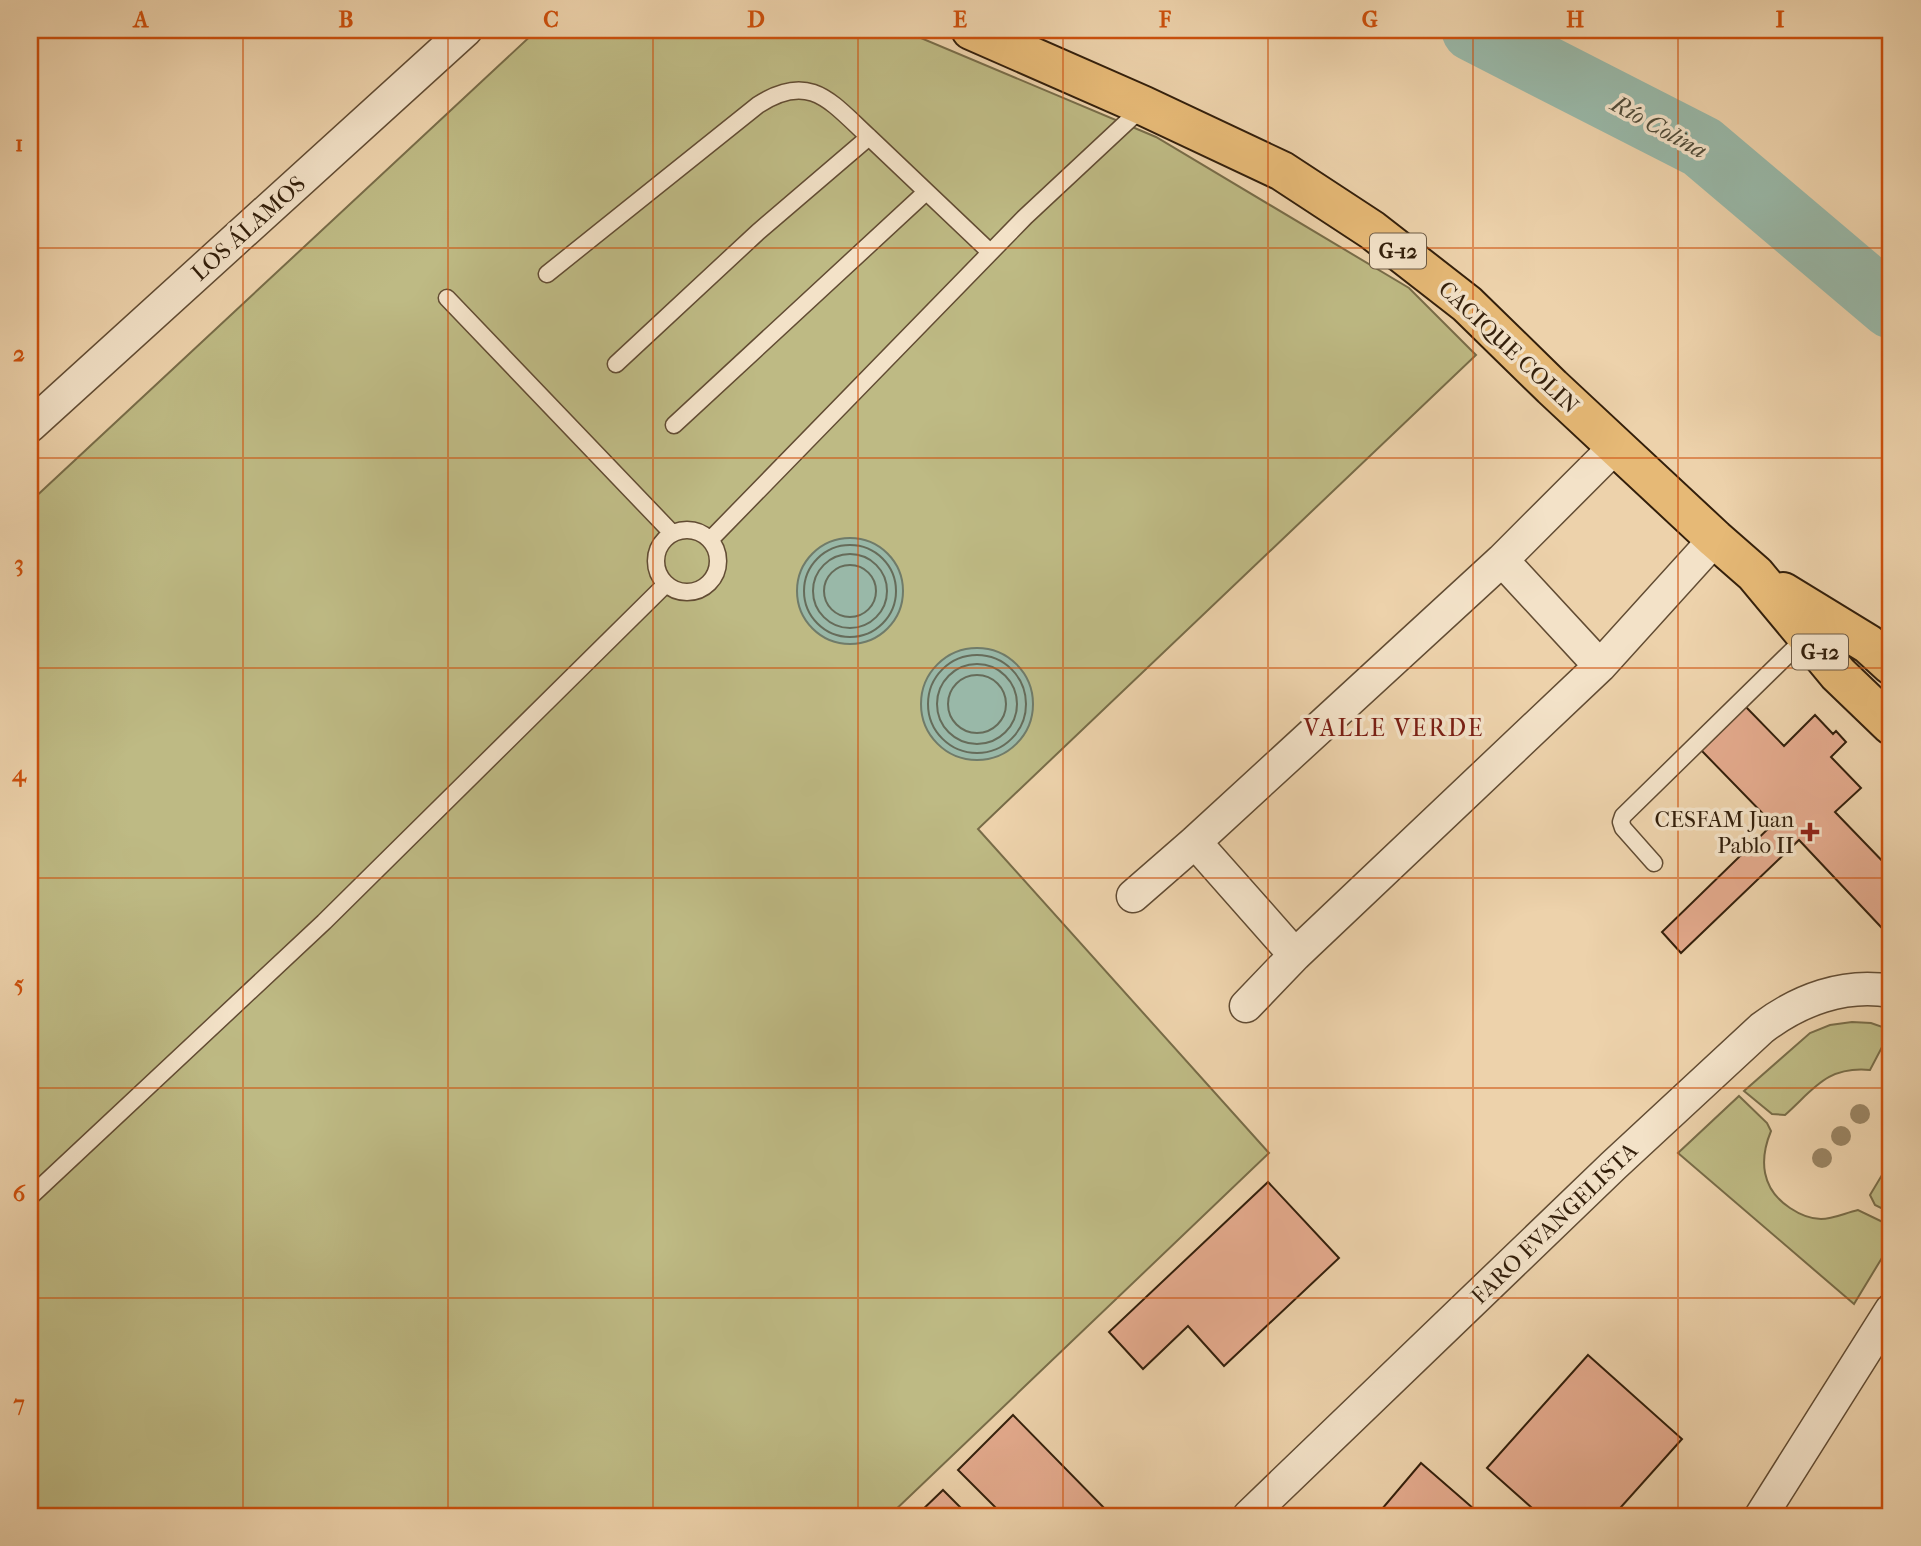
<svg xmlns="http://www.w3.org/2000/svg" width="1921" height="1546" viewBox="0 0 1921 1546" font-family="'IM FELL French Canon',serif">
	<style>
		.green { fill: #beba84; stroke: #786c48; stroke-width: 2 }
		.water { fill: #99b8a8; stroke: #707b69; stroke-width: 2 }
		.lines { fill: none; stroke-linecap: round; stroke-linejoin: round }
		.shore { stroke: #666c5a; stroke-width: 2 }
		.river { stroke: #99b8a8; stroke-width: 63 }
		.building { fill: #e4aa8d; stroke: #331f0b; stroke-width: 2 }
		.lane-casing { stroke: #624c33; stroke-width: 19 }
		.street-casing { stroke: #624c33; stroke-width: 35 }
		.primary-casing { stroke: #331f0b; stroke-width: 42 }
		.lane { stroke: #f3e2c8; stroke-width: 16 }
		.street { stroke: #f3e2c8; stroke-width: 32 }
		.primary { stroke: #e6b976; stroke-width: 38 }
		.tree { fill: #9a8564 }
		.grid { fill: none; stroke: #cd500c; stroke-width: 2; stroke-opacity: 0.55 }
		.poi-dot { fill: #8f2418; stroke: #f3e2c8; stroke-width: 2.5 }
		.labels { text-anchor: middle; stroke-width: 7; stroke-linejoin: round; paint-order: stroke }
		.shield { fill: #f3e2c8; stroke: #6d5a44; stroke-width: 2 }
		.shield-label { font-size: 21px; font-weight: bold; fill: #331f0b }
		.street-label { font-size: 23px; fill: #331f0b; stroke: #f3e2c8 }
		.poi-label { font-size: 23px; fill: #331f0b; stroke: #f3e2c8; text-anchor: end }
		.water-label { font-size: 24px; font-style: italic; fill: #524d3a; stroke: #f3e2c8 }
		.neighbourhood-label { font-size: 24px; letter-spacing: 2px; fill: #7a1f14; stroke: #f3e2c8 }
		.neatline { fill: none; stroke: #cd500c; stroke-width: 2.5 }
		.grid-label { font-size: 23px; text-anchor: middle; font-weight: bold; fill: #cd500c }
	</style>
	<rect width="100%" height="100%" fill="#edd2ab"/>
	<filter id="stains"><feTurbulence type="fractalNoise" baseFrequency=".00286" numOctaves="4"/><feColorMatrix values="0 0 0 0 .2 0 0 0 0 .09 0 0 0 0 .02 0 0 0 .5 -.17"/></filter>
	<radialGradient id="worn" r=".72"><stop offset=".6" stop-color="#630" stop-opacity="0"/><stop offset="1" stop-color="#630" stop-opacity=".3"/></radialGradient>
	<path class="green" d="M537,30H902L1156,137L1409,288L1476,355L978,829L1269,1153L889,1516H30V502Z
		M1852,1022L1871,1023L1891,1030L1870,1070C1827,1066 1814,1089 1785,1115L1772,1114L1744,1091L1810,1033L1830,1025Z
		M1739,1096L1767,1123L1771,1131C1759,1160 1761,1189 1790,1208C1799,1214 1809,1219 1821,1219C1833,1219 1845,1213 1858,1210L1891,1226V1243L1854,1304L1678,1153Z
		M1891,1160V1213L1875,1205L1870,1195Z"/>
	<path class="water" d="M797 591a53 53 0 1 1 106 0a53 53 0 1 1-106 0Z
		M921 704a56 56 0 1 1 112 0a56 56 0 1 1-112 0Z"/>
	<g class="lines">
		<path class="shore" d="M804 591a46 46 0 1 1 92 0a46 46 0 1 1-92 0Z
			M813 591a37 37 0 1 1 74 0a37 37 0 1 1-74 0Z
			M824 591a26 26 0 1 1 52 0a26 26 0 1 1-52 0Z
			M928 704a49 49 0 1 1 98 0a49 49 0 1 1-98 0Z
			M937 704a40 40 0 1 1 80 0a40 40 0 1 1-80 0Z
			M948 704a29 29 0 1 1 58 0a29 29 0 1 1-58 0Z"/>
		<path class="river" d="M1473,30L1702,147L1891,307"/>
	</g>
	<path class="building" d="M1745,706L1784,746L1815,715L1833,734L1836,731L1846,742L1831,757L1861,788L1835,812L1891,870V918L1881,927L1799,840L1681,953L1662,932L1773,824L1700,749Z
		M1268,1182L1339,1258L1224,1366L1188,1326L1143,1369L1109,1332Z
		M1588,1355L1682,1439L1613,1516H1541L1487,1468Z
		M1013,1415L1112,1516H1004L958,1470Z
		M1421,1463L1482,1516H1376Z
		M943,1490L969,1516H916Z"/>
	<g class="lines">
		<defs>
			<path id="lane" d="M547,274L758,105C810,71 831,102 869,137
				M447,298L672,533
				M616,364L758,232L869,137L990,252
				M674,425L926,192
				M656 561a31 31 0 1 1 62 0a31 31 0 1 1-62 0Z
				M710,540L1025,217L1144,106
				M1654,863L1623,828L1621,822L1623,816L1807,636
				M30,1197L324,922L666,584"/>
			<path id="street" d="M30,426L466,30
				M1502,560L1600,666
				M1195,842L1295,955
				M1133,896L1195,842L1502,560L1616,446
				M1246,1006L1295,955L1600,666L1715,539
				M1249,1516L1613,1166L1762,1028C1799,1000 1844,983 1891,991
				M1761,1516L1891,1310"/>
			<path id="primary" d="M971,30L1144,106L1282,171L1372,230L1467,304L1552,387L1715,539L1755,574L1838,674L1891,725
				M1783,592L1868,644L1891,665"/>
		</defs>
		<use href="#lane" class="lane-casing"/>
		<use href="#street" class="street-casing"/>
		<use href="#primary" class="primary-casing"/>
		<use href="#lane" class="lane"/>
		<use href="#street" class="street"/>
		<use href="#primary" class="primary"/>
	</g>
	<g class="tree">
		<circle cx="1860" cy="1114" r="10"/>
		<circle cx="1841" cy="1136" r="10"/>
		<circle cx="1822" cy="1158" r="10"/>
	</g>
	<path class="grid" d="M243,30V1516M448,30V1516M653,30V1516M858,30V1516M1063,30V1516M1268,30V1516M1473,30V1516M1678,30V1516M30,248H1891M30,458H1891M30,668H1891M30,878H1891M30,1088H1891M30,1298H1891"/>
	<path class="poi-dot" d="M1806.5 821.5h7v7h7v7h-7v7h-7v-7h-7v-7h7z"/>
	<g class="labels">
		<g class="shield">
			<rect x="1370" y="233.5" width="56" height="35" rx="5"/>
			<rect x="1792" y="634.5" width="56" height="35" rx="5"/>
		</g>
		<g class="shield-label">
			<text x="1398" y="258">G-12</text>
			<text x="1820" y="659">G-12</text>
		</g>
		<g class="street-label">
			<text transform="translate(248 228) rotate(-42)" y="8">LOS ÁLAMOS</text>
			<text transform="translate(1509 347) rotate(43)" y="8">CACIQUE COLIN</text>
			<text transform="translate(1554 1223) rotate(-44)" y="8">FARO EVANGELISTA</text>
		</g>
		<g class="poi-label">
			<text x="1794" y="827">CESFAM Juan<tspan x="1794" dy="26">Pablo II</tspan></text>
		</g>
		<g class="water-label">
			<text transform="translate(1659 127) rotate(29)" y="8">Río Colina</text>
		</g>
		<g class="neighbourhood-label">
			<text x="1394" y="736">VALLE VERDE</text>
		</g>
	</g>
	<rect width="1921" height="1546" fill="none" stroke="#edd2ab" stroke-width="77"/>
	<rect x="38" y="38" width="1844" height="1470" class="neatline"/>
	<g class="grid-label">
		<text x="141" y="27">A</text>
		<text x="346" y="27">B</text>
		<text x="551" y="27">C</text>
		<text x="756" y="27">D</text>
		<text x="960" y="27">E</text>
		<text x="1165" y="27">F</text>
		<text x="1370" y="27">G</text>
		<text x="1575" y="27">H</text>
		<text x="1780" y="27">I</text>
		<text x="19" y="151">1</text>
		<text x="19" y="361">2</text>
		<text x="19" y="571">3</text>
		<text x="19" y="781">4</text>
		<text x="19" y="991">5</text>
		<text x="19" y="1201">6</text>
		<text x="19" y="1411">7</text>
	</g>
	<rect width="100%" height="100%" filter="url(#stains)"/>
	<rect width="100%" height="100%" fill="url(#worn)"/>
</svg>
